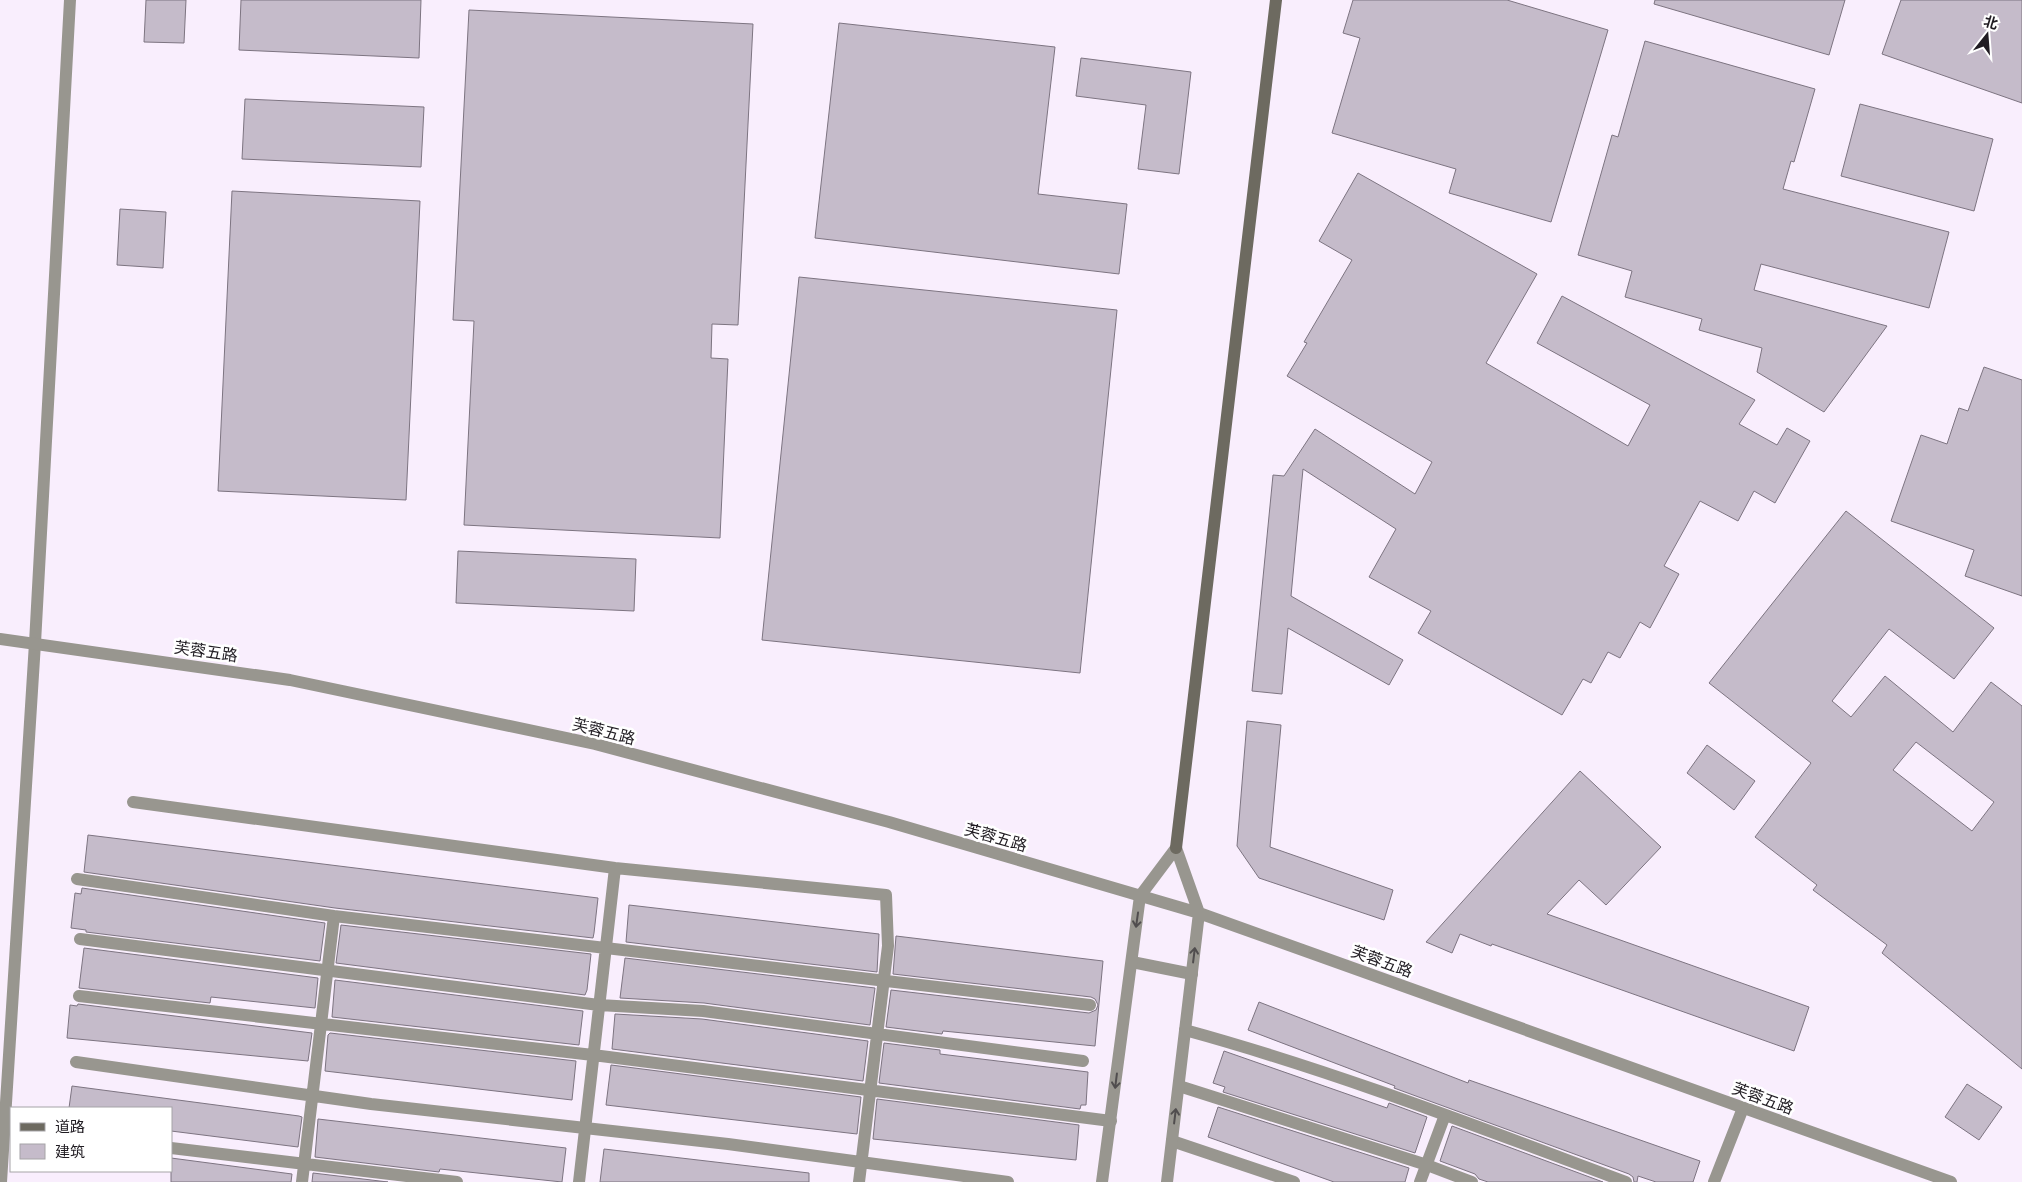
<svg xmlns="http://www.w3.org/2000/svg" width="2022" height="1182" viewBox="0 0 2022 1182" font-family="Helvetica,'Noto Sans SC',sans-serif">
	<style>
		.building { fill: #c5bbca; stroke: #7d7481; fill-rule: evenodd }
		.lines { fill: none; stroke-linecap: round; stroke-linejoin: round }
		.minor { stroke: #98968f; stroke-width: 12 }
		.tertiary { stroke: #98968f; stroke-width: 12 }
		.secondary { stroke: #6d6a60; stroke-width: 12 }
		.oneway { stroke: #504d4e }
		.labels { text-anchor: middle; stroke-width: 5; stroke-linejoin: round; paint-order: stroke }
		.street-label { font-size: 16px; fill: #201c22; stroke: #fff }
	</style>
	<rect width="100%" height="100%" fill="#f9eefd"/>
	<path class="building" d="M146,0H186L184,43L144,42Z
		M241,0H421L419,58L239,50Z
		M1353,0H1507L1608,30L1551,222L1449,193L1456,169L1332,133L1360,38L1343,33Z
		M1655,0H1845L1829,55L1654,4Z
		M1901,0H2022V103L1882,54Z
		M469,10L753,24L738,325L712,324L711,358L728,359L720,538L464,525L474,321L453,320Z
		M839,23L1055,47L1038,194L1127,204L1119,274L815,238Z
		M1645,41L1815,89L1794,162L1791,161L1783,189L1949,232L1929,308L1761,264L1754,290L1887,326L1824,412L1757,372L1762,348L1699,330L1702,319L1625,297L1632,271L1578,255L1612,135L1618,137Z
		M1081,58L1191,72L1179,174L1138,169L1146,105L1076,96Z
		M245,99L424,107L421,167L242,159Z
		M1860,104L1993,139L1974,211L1841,176Z
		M1358,173L1537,274L1486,363L1628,446L1650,405L1537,343L1562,296L1755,400L1739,424L1777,445L1787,428L1810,441L1775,503L1754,491L1738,521L1700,501L1664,566L1679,574L1650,628L1640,622L1620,658L1608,652L1591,683L1583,679L1562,715L1418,633L1431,611L1369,577L1396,529L1303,469L1291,596L1403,660L1389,685L1288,628L1282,694L1252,691L1273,475L1284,476L1315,429L1415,494L1432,462L1287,376L1307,343L1304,342L1352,260L1319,241Z
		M232,191L420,201L406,500L218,491Z
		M120,209L166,212L163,268L117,265Z
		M799,277L1117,310L1080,673L762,640Z
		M1984,367L2022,380V596L1965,576L1974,550L1891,521L1921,435L1947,444L1959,408L1968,411Z
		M1846,511L1994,628L1954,679L1889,629L1832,701L1851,717L1885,676L1953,732L1991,682L2022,706V1069L1882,953L1887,945L1813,890L1817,885L1755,837L1811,763L1709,683ZM1916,742L1994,802L1972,831L1893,770Z
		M458,551L636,559L634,611L456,603Z
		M1247,721L1281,725L1270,847L1393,890L1384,920L1259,878L1237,846Z
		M1707,745L1755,781L1734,810L1687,773Z
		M1580,771L1661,847L1606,905L1579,880L1547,914L1809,1007L1794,1051L1492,944L1491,946L1460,934L1452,953L1426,942Z
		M88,835L598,898L594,933L593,938L335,908L84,872Z
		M82,888L325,923L320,961L86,932V930L71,928L75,893L81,894Z
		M629,905L879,934L877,972L626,942Z
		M341,925L591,954L587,990L585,995L336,963Z
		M896,936L1103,961L1095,1046L943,1031L942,1034L886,1027L891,990L1089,1013L1096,1010L1098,1005L1095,999L1091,997L893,974Z
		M84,948L318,978L315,1008L211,997L210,1003L79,988Z
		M625,958L875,988L870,1025L704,1003L620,998Z
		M335,980L583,1011L579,1045L332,1017Z
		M1259,1002L1468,1083L1469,1080L1700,1161L1693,1182H1656L1638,1176L1637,1182H1634L1633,1177L1629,1174L1394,1088L1395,1086L1248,1030Z
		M78,1004L312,1033L308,1061L67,1038L70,1005L77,1006Z
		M615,1014L702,1019L868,1041L863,1081L612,1049Z
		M330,1033L576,1061L572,1100L325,1071L328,1035Z
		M884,1043L940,1050V1054L1088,1072L1086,1105H1081L1080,1109L879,1083Z
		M1224,1051L1387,1108L1389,1103L1427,1117L1415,1153L1223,1092L1225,1087L1213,1083Z
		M611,1065L861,1097L857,1134L606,1105Z
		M1967,1084L2002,1107L1979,1140L1945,1117Z
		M72,1086L299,1116L302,1117L298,1147L171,1131V1108H69Z
		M877,1099L1079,1125L1076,1160L873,1139Z
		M1218,1107L1409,1168L1405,1182H1334L1208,1137Z
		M318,1119L566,1148L562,1182L440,1169L439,1172L315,1157Z
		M1452,1126L1514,1149L1603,1182H1488L1479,1179L1475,1174L1440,1161Z
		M604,1149L809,1173V1182H600Z
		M171,1158L292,1174L291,1182H171Z
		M313,1173L388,1182H312Z"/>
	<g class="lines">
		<path class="minor" d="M133,802L615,868L886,895L888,946L859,1182
			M77,879L334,916L1090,1005
			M80,939L599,1005L703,1011L1083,1061
			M1132,962L1192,974
			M79,996L593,1055L1111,1121
			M1185,1030C1335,1071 1481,1128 1626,1182
			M76,1062L371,1104L728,1144L1008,1182
			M1179,1086L1427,1165L1472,1182
			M1172,1141L1294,1182
			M171,1148L457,1182
			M1,1182L35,643L70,0
			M302,1182L334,916
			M579,1182L615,868
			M1420,1182L1445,1115
			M1714,1182L1743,1108"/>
		<path class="tertiary" d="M0,639L290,680L595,744L889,822L1199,913L1951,1182
			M1102,1182L1140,896L1176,848
			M1167,1182L1199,913L1176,848"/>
		<path class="secondary" d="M1176,848L1276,0"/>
	</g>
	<defs><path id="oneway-shaft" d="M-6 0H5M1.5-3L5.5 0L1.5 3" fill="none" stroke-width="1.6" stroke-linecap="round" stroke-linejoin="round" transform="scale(1.25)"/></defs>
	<g class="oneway">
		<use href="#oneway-shaft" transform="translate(1137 920) rotate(98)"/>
		<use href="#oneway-shaft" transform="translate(1194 955) rotate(-83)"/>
		<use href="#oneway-shaft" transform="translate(1116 1081) rotate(97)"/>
		<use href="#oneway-shaft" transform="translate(1175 1116) rotate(-83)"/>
	</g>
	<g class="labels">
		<g class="street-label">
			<text transform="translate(206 651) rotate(8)" y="6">芙蓉五路</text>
			<text transform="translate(604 731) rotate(14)" y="6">芙蓉五路</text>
			<text transform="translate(996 837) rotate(16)" y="6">芙蓉五路</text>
			<text transform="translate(1382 961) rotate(20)" y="6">芙蓉五路</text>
			<text transform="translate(1763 1098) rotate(20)" y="6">芙蓉五路</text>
		</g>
	</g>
	<rect x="10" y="1107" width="162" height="65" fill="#ffffff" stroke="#a6a4a7"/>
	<rect x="20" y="1123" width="25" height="8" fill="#6d6a60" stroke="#a6a4a7"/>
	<text x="55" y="1132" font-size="15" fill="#201c22">道路</text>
	<rect x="20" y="1144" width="25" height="15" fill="#c5bbca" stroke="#a6a4a7"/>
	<text x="55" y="1157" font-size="15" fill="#201c22">建筑</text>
	<g transform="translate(1987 35) rotate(17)" stroke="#ffffff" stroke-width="4" paint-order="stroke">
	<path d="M0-4L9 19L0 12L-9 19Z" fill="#201c22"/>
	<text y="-8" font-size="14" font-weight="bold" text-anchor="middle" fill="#201c22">北</text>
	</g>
</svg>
